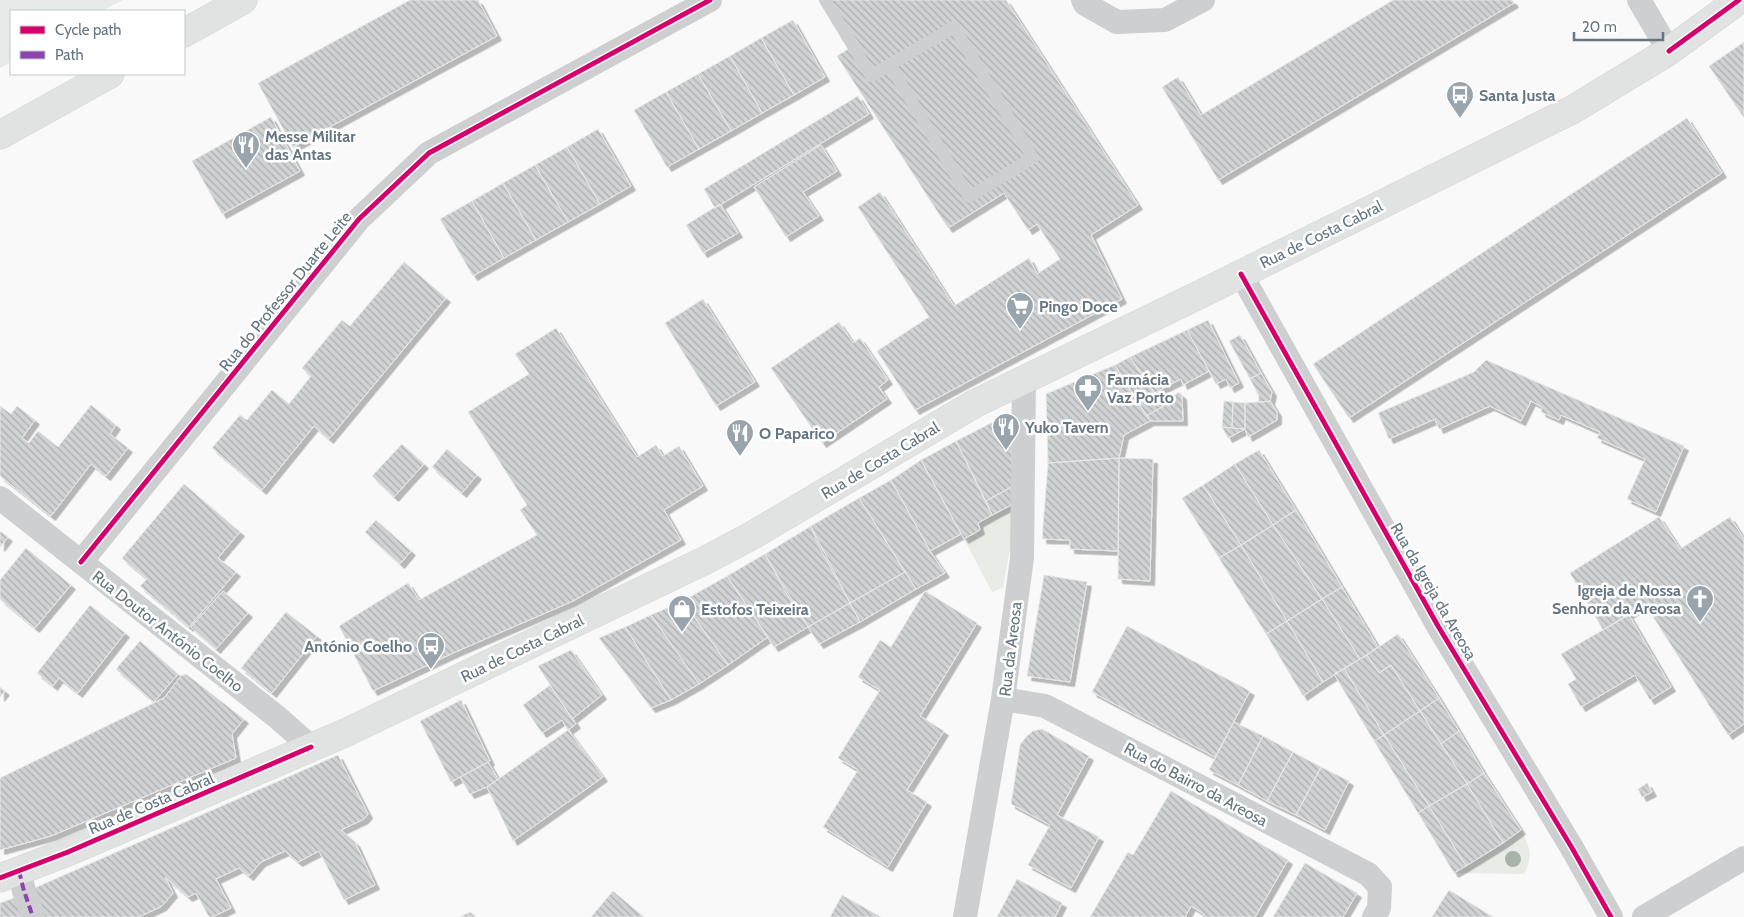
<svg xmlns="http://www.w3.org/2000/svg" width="1744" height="917" viewBox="0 0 1744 917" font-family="Cabin,sans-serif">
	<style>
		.built { fill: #e8e9e9 }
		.garden { fill: #e8ebe6 }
		.building { fill: url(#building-back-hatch); stroke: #e8e8e8; filter: url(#shadow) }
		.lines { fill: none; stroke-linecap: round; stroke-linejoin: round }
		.secondary-casing { stroke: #d5d6d7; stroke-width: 29 }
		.primary-casing { stroke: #d5d6d7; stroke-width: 29 }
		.lane { stroke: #cecfd0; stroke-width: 12 }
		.street { stroke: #cecfd0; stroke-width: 24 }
		.secondary { stroke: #e1e2e2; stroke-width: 28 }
		.primary { stroke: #e1e2e2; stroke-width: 28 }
		.quiet { stroke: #8e44ad; stroke-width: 4; stroke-dasharray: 8 4; stroke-linecap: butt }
		.cycleway-casing { stroke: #fff; stroke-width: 8 }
		.cycleway { stroke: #d6006c; stroke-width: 5 }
		.tree { fill: #a9b3a7 }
		.labels { text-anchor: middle; stroke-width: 5; stroke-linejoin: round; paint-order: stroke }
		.poi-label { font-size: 16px; font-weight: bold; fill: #657683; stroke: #fff; text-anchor: start }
		.street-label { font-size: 16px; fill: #657683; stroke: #fff }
	</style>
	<defs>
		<pattern id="building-back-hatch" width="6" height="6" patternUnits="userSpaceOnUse" patternTransform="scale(1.25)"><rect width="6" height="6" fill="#d0d2d3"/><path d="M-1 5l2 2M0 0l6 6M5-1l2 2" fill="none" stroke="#acafb1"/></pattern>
		<filter id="shadow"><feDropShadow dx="4.5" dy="4.5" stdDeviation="0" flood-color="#0004"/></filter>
	</defs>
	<rect width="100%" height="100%" fill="#f9f9f9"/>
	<path class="built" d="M0,0H123L102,11H11V62L0,68Z"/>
	<path class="garden" d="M1014,505L1011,543L1003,588L992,592L964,539L980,530L978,523Z
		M1521,830C1530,849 1534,854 1524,874L1454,873Z"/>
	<path class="building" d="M410,0H478L497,36L293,147L258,83Z
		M830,0H1006L1138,205L1091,235L1122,299L915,410L877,351L929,317L858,207L880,192L954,306L1029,258L1037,274L1060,259L1037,224L1028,230L1004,193L948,228L837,56L858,43Z
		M1393,0H1512L1514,3L1218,180L1162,87L1178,77L1201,115Z
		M793,20L825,77L794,95L761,38Z
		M761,38L794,95L762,113L730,56Z
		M1744,42V118L1709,66Z
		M730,56L762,113L731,131L698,74Z
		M698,74L731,131L699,149L666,92Z
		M666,92L699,149L667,167L634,110Z
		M858,96L869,114L715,208L704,189Z
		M271,117L300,171L222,214L192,161Z
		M1687,118L1722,173L1349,418L1313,364Z
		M598,129L631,186L600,204L567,147Z
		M821,145L837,171L803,192L819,216L786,237L754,187Z
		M567,147L600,204L568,222L535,165Z
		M535,165L568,222L536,240L503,183Z
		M503,183L536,240L504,258L472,201Z
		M472,201L504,258L473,276L440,219Z
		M720,204L738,233L703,253L686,225Z
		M404,262L446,298L329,439L314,426L262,490L212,448L240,415L247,420L272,390L289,404L311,376L302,368L342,320L350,326Z
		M703,299L755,382L716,406L665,323Z
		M1208,320L1239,383L1230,388L1226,379L1216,384L1187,330Z
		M839,322L853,343L860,338L888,380L879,387L887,399L822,443L771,368Z
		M556,328L637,457L656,445L663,456L679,446L703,486L664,510L681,540L573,601L453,653L373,691L339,626L408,583L419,600L537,535L520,510L527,505L468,412L529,374L515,354Z
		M1187,330L1209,371L1183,385L1181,379L1154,393L1130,357Z
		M1240,335L1261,373L1250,379L1229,341Z
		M1130,357L1164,406L1146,416L1115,365Z
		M1486,360L1684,446L1656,512L1627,499L1645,459L1597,438L1600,432L1561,415L1559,420L1541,412L1542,407L1531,401L1521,421L1490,406L1439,429L1435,419L1389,439L1378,413L1474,372Z
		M1115,365L1150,421L1124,435L1119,458L1048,463L1046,394Z
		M1261,373L1272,392L1270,401L1258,403L1259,396L1250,379Z
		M1178,392L1182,395L1183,421H1150L1146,416L1164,406Z
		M1224,401L1233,402L1232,428L1222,427Z
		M1270,401L1277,412V420L1248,437L1245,429V403Z
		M1233,402L1245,403V429L1232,428Z
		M91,405L116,425L110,434L128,448L106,476L91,464L51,516L0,476V406L11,414L17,406L35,420L22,438L29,443L38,431L58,447Z
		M999,419L1010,428L1013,486L986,501L956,441Z
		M1222,427L1232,428L1245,429L1228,438Z
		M956,441L992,515L978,523L980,530L964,539L921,460Z
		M402,444L424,464L394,497L372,476Z
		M447,449L477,475L462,493L432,467Z
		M1259,450L1296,510L1273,525L1235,464Z
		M1119,458L1118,551L1070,549V540L1042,539L1048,463Z
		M1119,458L1153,459L1150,581L1118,579Z
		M921,460L961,534L930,551L891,480Z
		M1235,464L1273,525L1241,545L1203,485Z
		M891,480L930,551L945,573L916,589L859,498Z
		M184,484L240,532L218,558L236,572L189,627L140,586L147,579L122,558Z
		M1203,485L1241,545L1219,558L1182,498Z
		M1013,486V504L992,515L986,501Z
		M859,498L905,572L850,603L819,547L811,526Z
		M1296,510L1342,587L1322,599L1273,525Z
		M1659,517L1680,549L1730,517L1744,539V724L1728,735L1645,604L1603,630L1570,573Z
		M376,520L411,551L400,564L365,532Z
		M1273,525L1322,599L1287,621L1241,545Z
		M811,526L850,603L808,627L787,595L765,554Z
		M0,531L8,537L0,547Z
		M1241,545L1287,621L1266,634L1219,558Z
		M26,548L71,585L35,628L0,599V580Z
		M765,554L808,627L774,647L727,576Z
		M905,572L916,589L860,622L850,603Z
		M1044,575L1087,582L1070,682L1027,676Z
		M727,576L768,637L728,665L683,601Z
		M1342,587L1378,647L1360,659L1322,599Z
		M223,591L248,613L216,649L191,627Z
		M925,591L977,623L920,716L944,731L907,790L927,802L888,867L823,827L858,770L838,758L880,690L858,677L880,640L891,647Z
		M1322,599L1360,659L1323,682L1287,621Z
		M683,601L728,665L699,684L651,615Z
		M850,603L860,622L819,644L808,627Z
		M90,605L125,633L78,693L59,678L53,686L37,673Z
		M286,612L317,636L272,693L241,668Z
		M651,615L699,684L671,700L625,627Z
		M1629,615L1671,687L1650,700L1635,675L1581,707L1568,684L1576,679L1561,654Z
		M1287,621L1323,682L1303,696L1266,634Z
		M1127,626L1250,691L1215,757L1092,692Z
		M625,627L671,700L651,708L599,638Z
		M1398,634L1439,698L1420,711L1391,665L1379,673L1367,655Z
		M140,641L178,674L154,702L116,669Z
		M571,650L602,695L572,719L538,666Z
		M1367,655L1379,673L1391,665L1420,711L1384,735L1344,668Z
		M1344,668L1384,735L1374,741L1334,674Z
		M186,674L244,719L232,734L236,758L51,836L0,850V778L164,698L181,676Z
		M550,685L576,724L568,730L562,720L542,733L523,705Z
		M0,687L5,691L0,697Z
		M1439,698L1459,731L1441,744L1420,711Z
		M461,700L490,761L451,782L420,721Z
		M1420,711L1467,784L1429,806L1384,735Z
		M1234,722L1263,736L1238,785L1209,770Z
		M1042,729L1089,756L1057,815L1099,837L1071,888L1028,865L1050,825L1011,804L1020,745L1026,737L1033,731Z
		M568,730L603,777L513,841L487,787Z
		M1459,731L1484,773L1467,784L1441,744Z
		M1384,735L1429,806L1418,813L1374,741Z
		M1263,736L1293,752L1267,801L1238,785Z
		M1293,752L1321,767L1296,815L1267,801Z
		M338,755L368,814L364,819L341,830L355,842L375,885L344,900L319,851L298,862L285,851L261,862L249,876L239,868L216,879L231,908L212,917H209L196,893L188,897L165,877L173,893L162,906L139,917H40L30,890Z
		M488,762L498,779L487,787L470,794L460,777Z
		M1321,767L1349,781L1325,830L1296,815Z
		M1484,773L1521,830L1503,843L1467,784Z
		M1647,783L1652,792L1642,797L1638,789Z
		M1467,784L1503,843L1466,866L1429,806Z
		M1171,791L1288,860L1255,917H1202L1204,914L1191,906L1185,917H1090L1128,852L1133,855Z
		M1429,806L1466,866L1454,873L1418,813Z
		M1305,863L1357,893L1343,917H1273Z
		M1017,879L1062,903L1055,917H997Z
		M1449,890L1493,917H1432Z
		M613,891L644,917H591Z
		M22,895L29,917H0V903Z
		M842,895L881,917H830Z
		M470,912L476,917H460Z"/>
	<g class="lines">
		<defs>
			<path id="secondary" d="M0,878L68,852L345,733L706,560L753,535L974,404L1203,293L1572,110L1669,51L1739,0"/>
			<path id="primary" d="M184,33L243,0
				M0,135L110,74"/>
		</defs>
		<use href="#secondary" class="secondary-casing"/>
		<use href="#primary" class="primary-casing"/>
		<path class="lane" d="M825,0L871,76L954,27L1033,158L969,197L890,65"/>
		<path class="street" d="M1083,0L1085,4L1117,22L1165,20L1203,0
			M1639,0L1669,51
			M1241,274L1438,626L1572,848L1611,917
			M0,498L277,717L311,747
			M81,562L359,219L429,153L710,0
			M1003,699L1045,706L1368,874L1380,887L1379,908L1374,917
			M19,871L24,891L33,917
			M965,917L1003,699L1022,558L1024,379
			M1644,917L1744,858"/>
		<use href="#secondary" class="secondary"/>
		<use href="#primary" class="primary"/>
		<path class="quiet" d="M19,871L24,891L33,917"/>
		<defs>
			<path id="cycleway" d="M1669,51L1739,0
				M1241,274L1438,626L1572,848L1611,917
				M81,562L359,219L429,153L710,0
				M0,878L68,852L311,747"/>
		</defs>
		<use href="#cycleway" class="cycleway-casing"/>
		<use href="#cycleway" class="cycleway"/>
	</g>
	<circle class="tree" cx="1513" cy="859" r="8"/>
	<defs>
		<symbol id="bus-pin" viewBox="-11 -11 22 30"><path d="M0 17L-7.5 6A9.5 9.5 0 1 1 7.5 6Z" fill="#99a4ac" stroke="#fff"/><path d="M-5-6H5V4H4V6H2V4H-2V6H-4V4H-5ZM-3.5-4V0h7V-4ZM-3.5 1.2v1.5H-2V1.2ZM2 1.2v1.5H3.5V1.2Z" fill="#fff"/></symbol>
		<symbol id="restaurant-pin" viewBox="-11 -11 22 30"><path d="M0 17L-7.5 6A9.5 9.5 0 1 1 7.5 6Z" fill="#99a4ac" stroke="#fff"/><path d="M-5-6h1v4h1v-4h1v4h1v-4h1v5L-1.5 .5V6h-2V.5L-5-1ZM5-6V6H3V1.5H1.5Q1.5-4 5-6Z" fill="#fff"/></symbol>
		<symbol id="supermarket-pin" viewBox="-11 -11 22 30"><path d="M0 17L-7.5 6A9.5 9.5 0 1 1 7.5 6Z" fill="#99a4ac" stroke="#fff"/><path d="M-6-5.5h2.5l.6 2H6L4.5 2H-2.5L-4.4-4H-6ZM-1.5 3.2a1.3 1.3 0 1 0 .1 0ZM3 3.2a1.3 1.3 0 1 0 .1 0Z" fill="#fff"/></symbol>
		<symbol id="pharmacy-pin" viewBox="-11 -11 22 30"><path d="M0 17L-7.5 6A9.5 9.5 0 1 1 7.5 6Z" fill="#99a4ac" stroke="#fff"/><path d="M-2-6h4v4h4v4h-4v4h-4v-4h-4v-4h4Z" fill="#fff"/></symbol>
		<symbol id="church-pin" viewBox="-11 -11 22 30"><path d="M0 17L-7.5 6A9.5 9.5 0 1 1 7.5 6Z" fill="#99a4ac" stroke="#fff"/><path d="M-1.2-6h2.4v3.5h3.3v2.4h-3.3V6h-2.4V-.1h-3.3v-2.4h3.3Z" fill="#fff"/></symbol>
		<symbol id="shop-pin" viewBox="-11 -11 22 30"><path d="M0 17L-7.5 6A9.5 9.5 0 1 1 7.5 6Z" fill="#99a4ac" stroke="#fff"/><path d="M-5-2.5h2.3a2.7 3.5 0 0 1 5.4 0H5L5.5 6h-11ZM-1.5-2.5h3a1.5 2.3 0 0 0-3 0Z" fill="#fff"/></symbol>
	</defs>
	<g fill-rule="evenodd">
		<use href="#bus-pin" x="1444" y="79" width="32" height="43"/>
		<use href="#restaurant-pin" x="230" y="129" width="32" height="43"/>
		<use href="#supermarket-pin" x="1004" y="290" width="32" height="43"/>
		<use href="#pharmacy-pin" x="1072" y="372" width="32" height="43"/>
		<use href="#restaurant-pin" x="990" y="411" width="32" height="43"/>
		<use href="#restaurant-pin" x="724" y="417" width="32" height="43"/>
		<use href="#church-pin" x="1684" y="583" width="32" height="43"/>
		<use href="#shop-pin" x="666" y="593" width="32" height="43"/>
		<use href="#bus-pin" x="415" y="630" width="32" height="43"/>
	</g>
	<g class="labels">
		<g class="poi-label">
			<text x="1479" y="101">Santa Justa</text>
			<text x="265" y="142">Messe Militar<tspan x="265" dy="18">das Antas</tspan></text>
			<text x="1039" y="312">Pingo Doce</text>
			<text x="1107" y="385">Farmácia<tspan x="1107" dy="18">Vaz Porto</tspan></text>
			<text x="1025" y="433">Yuko Tavern</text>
			<text x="759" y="439">O Paparico</text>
			<text x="1681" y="596" text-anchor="end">Igreja de Nossa<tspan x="1681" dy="18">Senhora da Areosa</tspan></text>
			<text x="701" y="615">Estofos Teixeira</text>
			<text x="412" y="652" text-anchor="end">António Coelho</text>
		</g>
		<g class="street-label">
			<text transform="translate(1321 234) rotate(-26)" y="6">Rua de Costa Cabral</text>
			<text transform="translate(285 291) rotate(-51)" y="6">Rua do Professor Duarte Leite</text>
			<text transform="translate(880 460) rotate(-31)" y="6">Rua de Costa Cabral</text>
			<text transform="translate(1434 591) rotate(60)" y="6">Rua da Igreja da Areosa</text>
			<text transform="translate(168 631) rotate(38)" y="6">Rua Doutor António Coelho</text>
			<text transform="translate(522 648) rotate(-26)" y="6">Rua de Costa Cabral</text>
			<text transform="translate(1010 649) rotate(-83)" y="6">Rua da Areosa</text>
			<text transform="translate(1196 784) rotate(28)" y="6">Rua do Bairro da Areosa</text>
			<text transform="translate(151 803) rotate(-23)" y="6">Rua de Costa Cabral</text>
		</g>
	</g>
	<rect x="10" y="10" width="175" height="65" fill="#ffffff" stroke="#c1c8cd"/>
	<rect x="20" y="26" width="25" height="8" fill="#d6006c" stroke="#c1c8cd"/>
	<text x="55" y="35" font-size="15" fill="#657683">Cycle path</text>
	<rect x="20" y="51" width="25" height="8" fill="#8e44ad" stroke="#c1c8cd"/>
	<text x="55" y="60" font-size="15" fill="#657683">Path</text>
	<path d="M1574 32v8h89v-8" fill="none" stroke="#657683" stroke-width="2.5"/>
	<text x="1582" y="32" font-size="15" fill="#657683" stroke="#ffffff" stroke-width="4" paint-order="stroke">20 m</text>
</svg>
